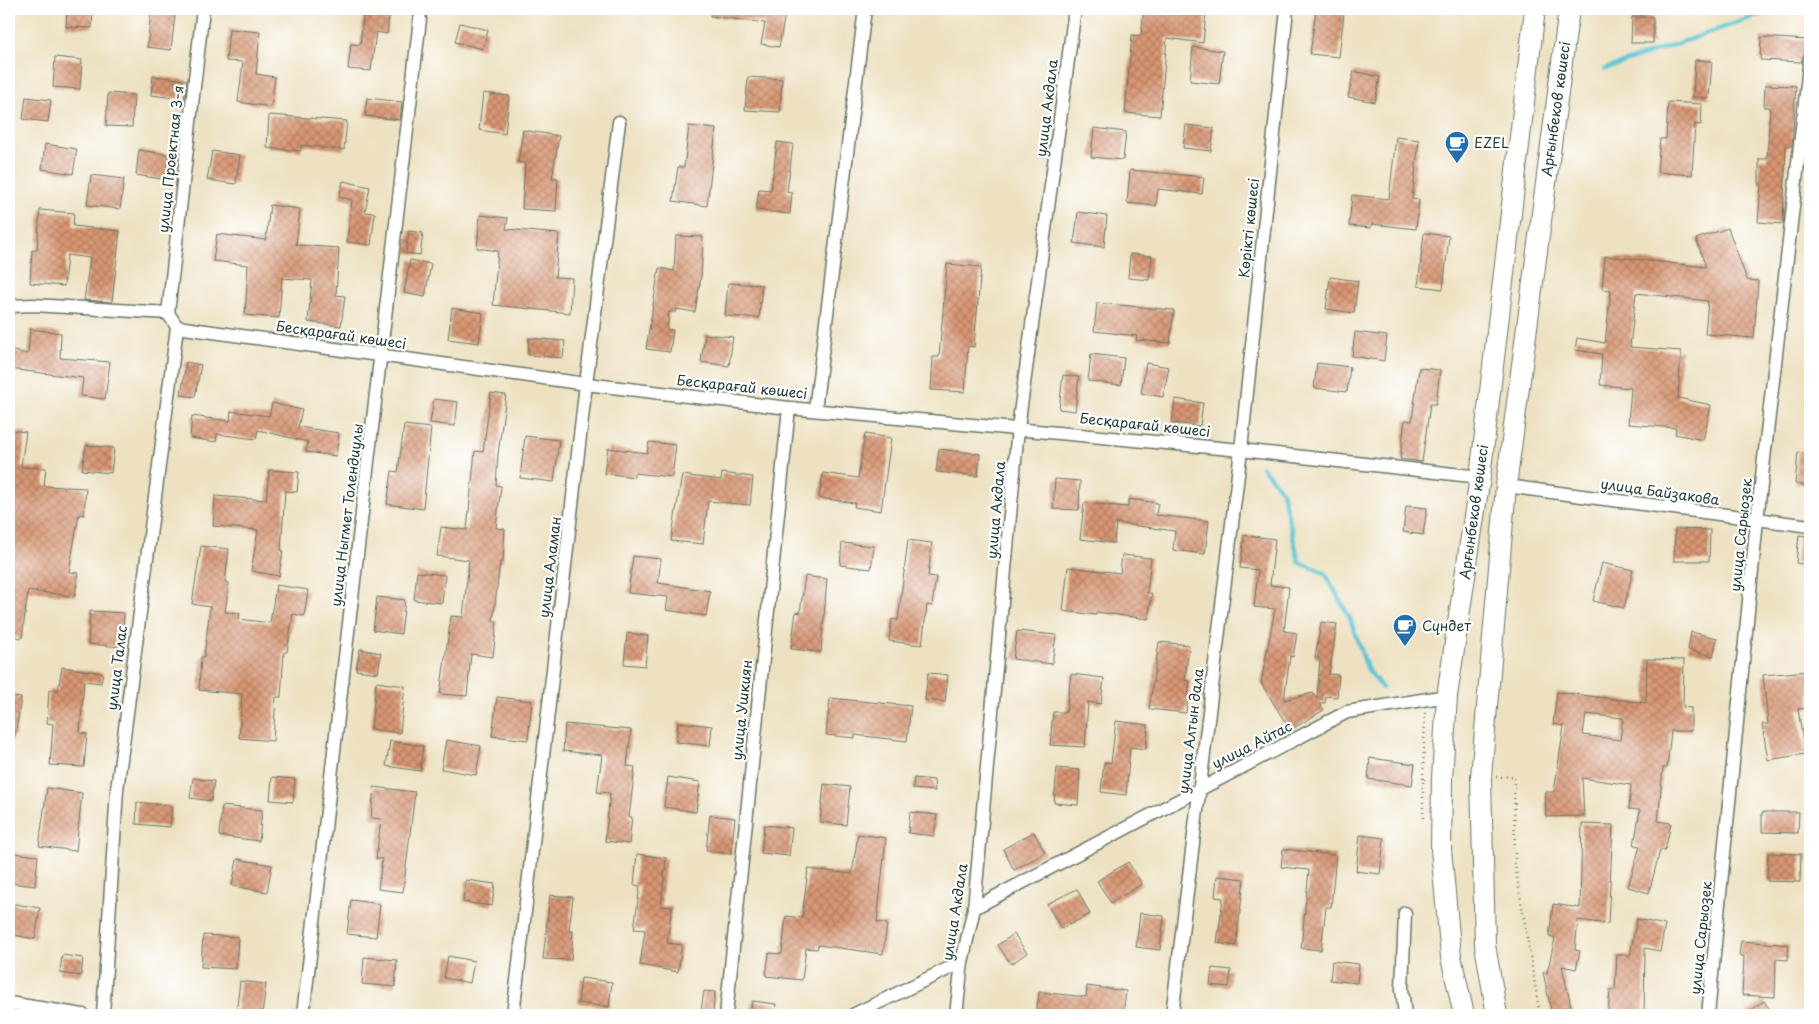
<svg xmlns="http://www.w3.org/2000/svg" width="1819" height="1024" viewBox="0 0 1819 1024" font-family="'Playpen Sans',sans-serif">
	<style>
		.lines { fill: none; stroke-linecap: round; stroke-linejoin: round }
		.stream { stroke: #5cc6d6; stroke-width: 4.5 }
		.building { fill: url(#building-cross-hatch); fill-rule: evenodd }
		.minor-casing { stroke: #677665; stroke-width: 15 }
		.primary-casing { stroke: #677665; stroke-width: 22 }
		.path { stroke: #677665; stroke-width: 2.5; stroke-dasharray: 1 4; stroke-linecap: butt }
		.minor { stroke: #fff; stroke-width: 12 }
		.primary { stroke: #fff; stroke-width: 20 }
		.labels { text-anchor: middle; stroke-width: 4.5; stroke-linejoin: round; paint-order: stroke }
		.street-label { font-size: 14px; fill: #1f3d34; stroke: #fff }
		.poi-label { font-size: 14px; fill: #1f3d34; stroke: #fff; text-anchor: start }
	</style>
	<defs>
		<pattern id="building-cross-hatch" width="8" height="8" patternUnits="userSpaceOnUse" patternTransform="scale(1.25)"><rect width="8" height="8" fill="#d99673"/><path d="M0 0l8 8M0 8l8-8" fill="none" stroke="#af7c5f"/></pattern>
	</defs>
	<rect width="100%" height="100%" fill="#fff"/>
	<filter id="ink" filterUnits="userSpaceOnUse"><feTurbulence type="fractalNoise" baseFrequency=".02" numOctaves="2"/><feDisplacementMap in="SourceGraphic" scale="10" xChannelSelector="R" yChannelSelector="G"/><feConvolveMatrix kernelMatrix="1 2 1 2 8 2 1 2 1" color-interpolation-filters="sRGB"/></filter>
	<filter id="wash" filterUnits="userSpaceOnUse"><feTurbulence type="fractalNoise" baseFrequency=".0096" numOctaves="4" result="noise"/><feDisplacementMap in="SourceGraphic" scale="20" xChannelSelector="R" yChannelSelector="G"/><feGaussianBlur stdDeviation="1.12" result="paint"/><feColorMatrix in="noise" values="0 0 0 0 0 0 0 0 0 0 0 0 0 0 0 0 0 1.4 0 .05"/><feComposite in="paint" operator="in"/></filter>
	<g filter="url(#wash)">
		<rect width="100%" height="100%" fill="#ede1c1"/>
		<g class="lines">
			<path class="stream" d="M1605,69L1776,9
				M1262,467L1282,491L1299,562L1325,573L1350,618L1367,668L1382,688"/>
		</g>
		<g id="blocks">
			<path class="building" d="M67,9H93L92,28L66,27Z
				M364,9H390L387,34L376,32L371,71L348,69L351,44L360,45Z
				M711,9H753L785,14L779,47L761,44L765,23L710,16Z
				M1144,9H1179L1206,13L1203,43L1167,38L1160,116L1125,113L1132,35L1141,36Z
				M1316,10L1344,13L1339,57L1310,54Z
				M151,12L175,15L171,50L147,47Z
				M1632,17H1653V43H1631Z
				M460,23L488,30L483,49L455,42Z
				M229,29L260,32L256,74L275,77L271,107L238,102L243,62L226,61Z
				M1761,37L1807,40L1806,51L1801,62L1760,60Z
				M1193,47L1223,51L1219,84L1190,81Z
				M55,57L82,60L80,89L53,87Z
				M1695,60L1712,61L1709,98L1693,97Z
				M1354,71L1380,77L1375,102L1348,97Z
				M153,76L187,80L184,99L151,95Z
				M748,77L782,79L780,112L745,110Z
				M1765,85L1796,86L1792,146H1786L1783,224L1758,222L1761,185H1759V159H1767L1770,107H1764Z
				M108,93L134,95L132,127L106,126Z
				M483,93L509,96L505,134L479,130Z
				M26,97L51,100L48,122L23,119Z
				M367,98L402,102L400,120L365,116Z
				M1668,102L1702,104L1701,125L1695,124L1692,175L1657,172L1660,139H1666Z
				M269,115L347,121L344,150L301,145V151L267,148Z
				M1186,125L1214,128L1211,151L1183,148Z
				M689,126L716,129L707,206L673,201L678,167H684Z
				M1094,128L1126,132L1123,160L1091,157Z
				M523,130L559,136L552,178H558L556,211L522,209L525,163L518,162Z
				M1396,137L1419,140L1412,199L1419,200L1416,229L1372,224L1371,228L1349,226L1352,195L1389,199Z
				M777,142L793,144L787,192L792,193L790,214L756,210L759,189L771,190Z
				M45,144L77,149L73,174L42,169Z
				M139,150L172,155L168,180L136,175Z
				M212,151L240,155L236,184L207,180Z
				M1130,170L1204,177L1202,194L1158,189L1156,206L1127,203Z
				M91,175L124,179L120,209L87,205Z
				M343,181L370,187L365,212L375,213L371,245L347,242L352,200L339,197Z
				M270,205L300,209L296,245L339,248L336,295L345,296L341,326L308,322L312,280L282,278L279,318L245,315L248,265L213,261L217,234L266,240Z
				M40,210L74,213L73,226L120,231L112,302L84,300L90,258L67,255L64,286L30,283L32,250H37Z
				M1078,212L1107,216L1104,247L1074,243Z
				M480,215L508,218L506,229L559,234L555,277L572,278L570,313L493,305L498,251L477,248Z
				M1728,228L1747,280L1758,281L1754,338L1705,334L1708,301L1636,293L1630,347L1681,351L1678,398L1711,405L1703,440L1675,434L1676,428L1628,424L1631,388L1600,385L1602,354L1575,350L1577,338L1605,343L1611,290L1602,289L1605,256L1706,267L1696,239Z
				M409,231L423,233L420,255L406,253Z
				M1424,233L1449,236L1443,289L1418,286Z
				M676,236L703,237L701,277L695,312L676,309V312H669L667,330H673L670,352L646,349L659,268L674,271Z
				M1130,254L1152,256L1149,280L1128,278Z
				M410,260L431,264L425,297L404,293Z
				M947,264L981,267L974,347L968,346L965,392L931,390L933,357H939Z
				M1330,277L1358,281L1354,313L1326,309Z
				M728,283L762,285L759,318L725,316Z
				M1097,303L1174,310L1170,343L1136,340L1137,336L1094,331Z
				M452,308L483,313L479,343L448,339Z
				M30,329L61,333L60,358L110,362L105,399L81,396L83,378L9,369V350L28,354Z
				M1355,332L1387,336L1384,361L1352,356Z
				M705,334L733,337L729,366L701,362Z
				M529,338L565,341L563,358L528,355Z
				M1091,354L1124,358L1121,385L1088,381Z
				M186,362L201,365L195,397L181,395Z
				M1146,363L1169,367L1163,397L1141,393Z
				M1317,363L1350,367L1347,392L1314,388Z
				M1419,368L1440,370L1436,404H1430L1422,462L1400,459L1405,420L1412,421Z
				M1063,375L1079,377L1075,411L1059,409Z
				M491,393L506,395L498,454L496,485L501,486L496,528L505,529L503,562H500L493,621H497L493,657L471,654L467,696L440,694L451,616L463,617L469,560L437,556L441,527L467,530L475,451L483,452Z
				M434,399L458,402L455,426L430,423Z
				M1175,399L1203,403L1200,426L1172,423Z
				M272,403L302,410L298,427L339,433L336,456L306,452L308,442L258,430L256,439L217,434L216,442L190,438L192,416L230,421L231,411L269,416Z
				M404,425L431,428L423,509L387,504L392,471L398,472Z
				M9,430L26,432L21,467L46,468L44,486L86,488L84,515L79,514L69,572L78,573L75,596L28,591L22,638L9,636V504L12,455H9Z
				M865,434L891,438L881,511L854,507L855,503L819,498L823,473L858,478Z
				M525,436L559,440L554,482L520,478Z
				M649,442L676,445L672,477L634,473V477L604,473L608,448L647,453Z
				M86,445L114,448L111,473L82,470Z
				M939,449L980,454L978,476L936,472Z
				M1798,452L1810,454V486L1795,484Z
				M269,470L299,472L297,492L285,491L281,550H283L279,576L251,571L258,530L213,526L215,496L266,500Z
				M722,473L753,477L750,505L708,501L703,544L671,541L682,475L721,480Z
				M1055,479L1080,481L1079,510L1053,509Z
				M1128,499L1158,503L1156,515L1209,521L1205,554L1173,550L1175,531L1116,523L1114,543L1080,539L1084,503L1128,507Z
				M1406,506L1427,508L1423,535L1403,532Z
				M1675,529L1710,530L1709,561H1674Z
				M1244,535L1275,539L1270,585L1289,587L1284,631L1297,633L1293,657L1290,656L1284,700L1313,693L1317,699L1320,658H1315L1321,622L1337,624L1329,674L1339,675L1337,697L1326,696L1325,703H1319L1324,710L1290,730L1261,683L1275,609L1254,607L1258,570L1240,568Z
				M1799,535L1810,536V565L1796,563Z
				M908,540L932,543L928,576L936,577L932,606L927,605L922,645L889,641L892,619L898,620Z
				M842,543L874,546L871,569L840,565Z
				M201,546L229,549L225,582L229,583L225,612L240,613L239,619L270,623L276,585L308,590L304,616L293,614L287,652H284L281,697H276L273,741L239,738L242,694L199,690L201,657H204L210,607L192,604Z
				M1122,555L1151,558L1147,593H1152L1148,619L1096,612V615L1063,611L1068,567L1120,573Z
				M633,556L661,559L658,583L710,591L706,616L666,610L668,597L628,593Z
				M1602,563L1633,570L1624,608L1593,601Z
				M417,572L445,575L442,603L414,600Z
				M805,576L827,579L821,652L791,649L796,612L800,613Z
				M377,597L405,600L401,634L373,630Z
				M90,611L124,613L122,647L88,644Z
				M1017,631L1056,635L1052,664L1013,659Z
				M1691,632L1717,638L1713,656L1688,650Z
				M627,633L648,636L645,666L624,664Z
				M1159,642L1189,645L1185,680L1190,681L1186,713L1149,709Z
				M360,649L381,653L378,673L356,670Z
				M1647,659L1684,660L1683,707L1691,708V731H1671L1667,768H1663L1658,821L1671,823L1665,851L1660,850L1649,893L1628,887L1640,846L1634,845L1640,810L1629,809L1631,785L1582,778L1584,816L1546,817L1545,792H1554L1564,726L1553,724L1557,692L1646,703ZM1586,714L1623,718L1620,740L1583,735Z
				M62,667L103,673L101,683L84,681L80,733L87,734L84,767L50,765L53,724L47,723L49,690H58Z
				M1810,671V708L1798,709L1805,754L1768,760L1762,724H1768L1763,675Z
				M928,673L948,675L945,702L925,700Z
				M1071,674L1104,678L1101,704L1088,702L1085,747L1050,745L1053,712H1066Z
				M376,682L405,686L400,733L371,729Z
				M9,696L21,698L15,737L9,736Z
				M497,697L532,701L528,740L492,736Z
				M830,698L911,706L907,741L855,735V738L826,735Z
				M1116,721L1148,725L1146,749L1130,747L1126,795L1101,792L1104,762L1111,763Z
				M678,722L712,726L710,746L676,742Z
				M565,724L631,730L627,766L635,767L629,817H632L629,844L605,841L610,793L597,792L602,755L563,751Z
				M446,740L481,746L476,775L441,769Z
				M390,741L423,746L420,771L386,766Z
				M1370,758L1415,764L1412,785L1368,779Z
				M1057,768L1080,770L1078,805L1054,803Z
				M272,777L295,779L293,802L270,800Z
				M668,777L700,782L696,812L664,807Z
				M193,778L214,781L211,801L190,798Z
				M914,778L934,780L935,791L913,789Z
				M824,784L850,787L846,825L820,822Z
				M374,787L415,792L403,892L378,889L382,859H376L381,819L371,818Z
				M47,788L82,793L76,851L39,846Z
				M137,802L172,806L170,827L136,824Z
				M222,806L262,810L259,841L219,836Z
				M910,812L937,815L934,836L908,833Z
				M1762,812H1799L1798,833L1762,832Z
				M710,815L735,818L731,854L706,851Z
				M1582,824L1613,825L1608,924L1578,920L1575,950L1580,951L1576,969L1562,966L1573,1015H1552L1543,972L1547,973L1555,938L1549,937L1553,904L1580,908Z
				M764,825L792,828L789,856L761,853Z
				M1034,832L1045,853L1014,870L1003,849Z
				M858,834L886,838L877,922L887,924L883,954L818,945L817,949L806,948L802,980L766,976L769,953L782,954L786,916L802,918L808,869L852,874Z
				M1360,835L1384,838L1380,874L1356,871Z
				M1283,849L1336,855L1331,907H1326L1321,950L1301,948L1309,870L1281,867Z
				M13,853L38,856L35,886L10,883Z
				M1768,853L1801,854L1800,882L1767,881Z
				M637,854L666,858L661,906L672,907L667,943L682,945L678,972L640,965L645,930L634,929L640,886L634,885Z
				M237,859L272,865L267,892L232,886Z
				M1128,862L1142,884L1111,903L1097,881Z
				M1217,876L1244,879L1236,946L1217,943L1223,898L1215,897Z
				M466,880L495,884L492,906L463,902Z
				M1077,889L1090,914L1061,929L1047,904Z
				M550,895L573,897L569,931H573L571,960L543,959Z
				M351,900L380,904L376,937L347,934Z
				M9,903L40,908L35,939L9,934Z
				M1140,913L1164,916L1160,950L1136,947Z
				M1637,919L1665,925L1660,951L1645,948L1644,1015H1608L1610,990H1615L1617,955H1630Z
				M1014,934L1027,953L1011,964L998,945Z
				M203,935L238,937L236,969L201,967Z
				M1741,941L1789,945L1788,960L1776,959L1775,997L1742,995L1744,956H1739Z
				M62,955L83,958L81,976L60,973Z
				M448,956L474,961L470,983L444,978Z
				M364,957L397,960L395,987L362,984Z
				M1332,961L1359,964L1357,983L1330,980Z
				M1212,968L1231,970L1229,987L1210,985Z
				M581,978L612,982L609,1007L578,1003Z
				M240,981L266,984L262,1015L236,1014Z
				M1087,986L1126,991L1123,1015H1036L1039,992L1086,997Z
				M704,991L715,992L713,1012L701,1011Z
				M752,1001L776,1004L774,1015H750Z
				M1764,1001L1773,1015H1744Z"/>
		</g>
	</g>
	<g filter="url(#ink)">
		<use href="#blocks" fill-opacity="0" stroke="#677665" stroke-width="1"/>
		<g class="lines">
			<defs>
				<path id="minor" d="M9,306L33,305L168,313L177,327L586,384L789,408L1241,450L1480,477
					M168,313L203,9
					M815,410L865,9
					M1506,486L1810,526
					M974,908L1347,712L1447,696
					M1405,913L1402,989L1405,1015
					M9,1003L83,1015
					M103,1015L117,790L177,327
					M303,1015L420,19
					M513,1015L586,384L619,122
					M726,1015L789,408
					M853,1015L962,962
					M956,1015L962,962L974,908L1018,428L1075,9
					M1172,1015L1241,450L1287,9
					M1708,1015L1757,520L1810,58"/>
				<path id="primary" d="M1464,1015L1451,957L1441,849L1442,779L1447,696L1480,477L1535,9
					M1497,1015L1485,945L1481,777L1506,486L1569,9"/>
			</defs>
			<use href="#minor" class="minor-casing"/>
			<use href="#primary" class="primary-casing"/>
			<path class="path" d="M1496,777L1514,776L1515,865L1540,1015
				M1423,779L1425,713
				M1423,818V779H1426"/>
			<use href="#minor" class="minor"/>
			<use href="#primary" class="primary"/>
		</g>
	</g>
	<defs>
		<symbol id="cafe-pin" viewBox="-11 -11 22 30"><path d="M0 17L-7.5 6A9.5 9.5 0 1 1 7.5 6Z" fill="#1f6fb2" stroke="#fff"/><path d="M-5.5-4.5H6V0H3Q3 3.5 0 3.5H-2.5Q-5.5 3.5-5.5 0ZM3-3.2v2h1.7v-2ZM-6 4.5H4V6H-6Z" fill="#fff"/></symbol>
	</defs>
	<g fill-rule="evenodd">
		<use href="#cafe-pin" x="1443" y="129" width="28" height="38"/>
		<use href="#cafe-pin" x="1391" y="612" width="28" height="38"/>
	</g>
	<g class="labels">
		<g class="street-label">
			<text transform="translate(1047 108) rotate(-83)" y="5">улица Акдала</text>
			<text transform="translate(1556 109) rotate(-82)" y="5">Арғынбеков көшесі</text>
			<text transform="translate(171 159) rotate(-84)" y="5">улица Проектная 3-я</text>
			<text transform="translate(1249 228) rotate(-84)" y="5">Көрікті көшесі</text>
			<text transform="translate(341 335) rotate(8)" y="5">Бесқарағай көшесі</text>
			<text transform="translate(742 387) rotate(6)" y="5">Бесқарағай көшесі</text>
			<text transform="translate(1145 425) rotate(6)" y="5">Бесқарағай көшесі</text>
			<text transform="translate(1660 492) rotate(8)" y="5">улица Байзакова</text>
			<text transform="translate(996 510) rotate(-85)" y="5">улица Акдала</text>
			<text transform="translate(1474 512) rotate(-82)" y="5">Арғынбеков көшесі</text>
			<text transform="translate(347 515) rotate(-83)" y="5">улица Ныгмет Толендиулы</text>
			<text transform="translate(1741 535) rotate(-84)" y="5">улица Сарыозек</text>
			<text transform="translate(550 567) rotate(-83)" y="5">улица Аламан</text>
			<text transform="translate(117 668) rotate(-83)" y="5">улица Талас</text>
			<text transform="translate(742 710) rotate(-84)" y="5">улица Ушкиян</text>
			<text transform="translate(1191 731) rotate(-83)" y="5">улица Алтын дала</text>
			<text transform="translate(1252 745) rotate(-27)" y="5">улица Айтас</text>
			<text transform="translate(955 912) rotate(-81)" y="5">улица Акдала</text>
			<text transform="translate(1701 938) rotate(-84)" y="5">улица Сарыозек</text>
		</g>
		<g class="poi-label">
			<text x="1474" y="148">EZEL</text>
			<text x="1422" y="631">Сүндет</text>
		</g>
	</g>
	<rect width="1819" height="1024" fill="none" stroke="#fff" stroke-width="30"/>
</svg>
